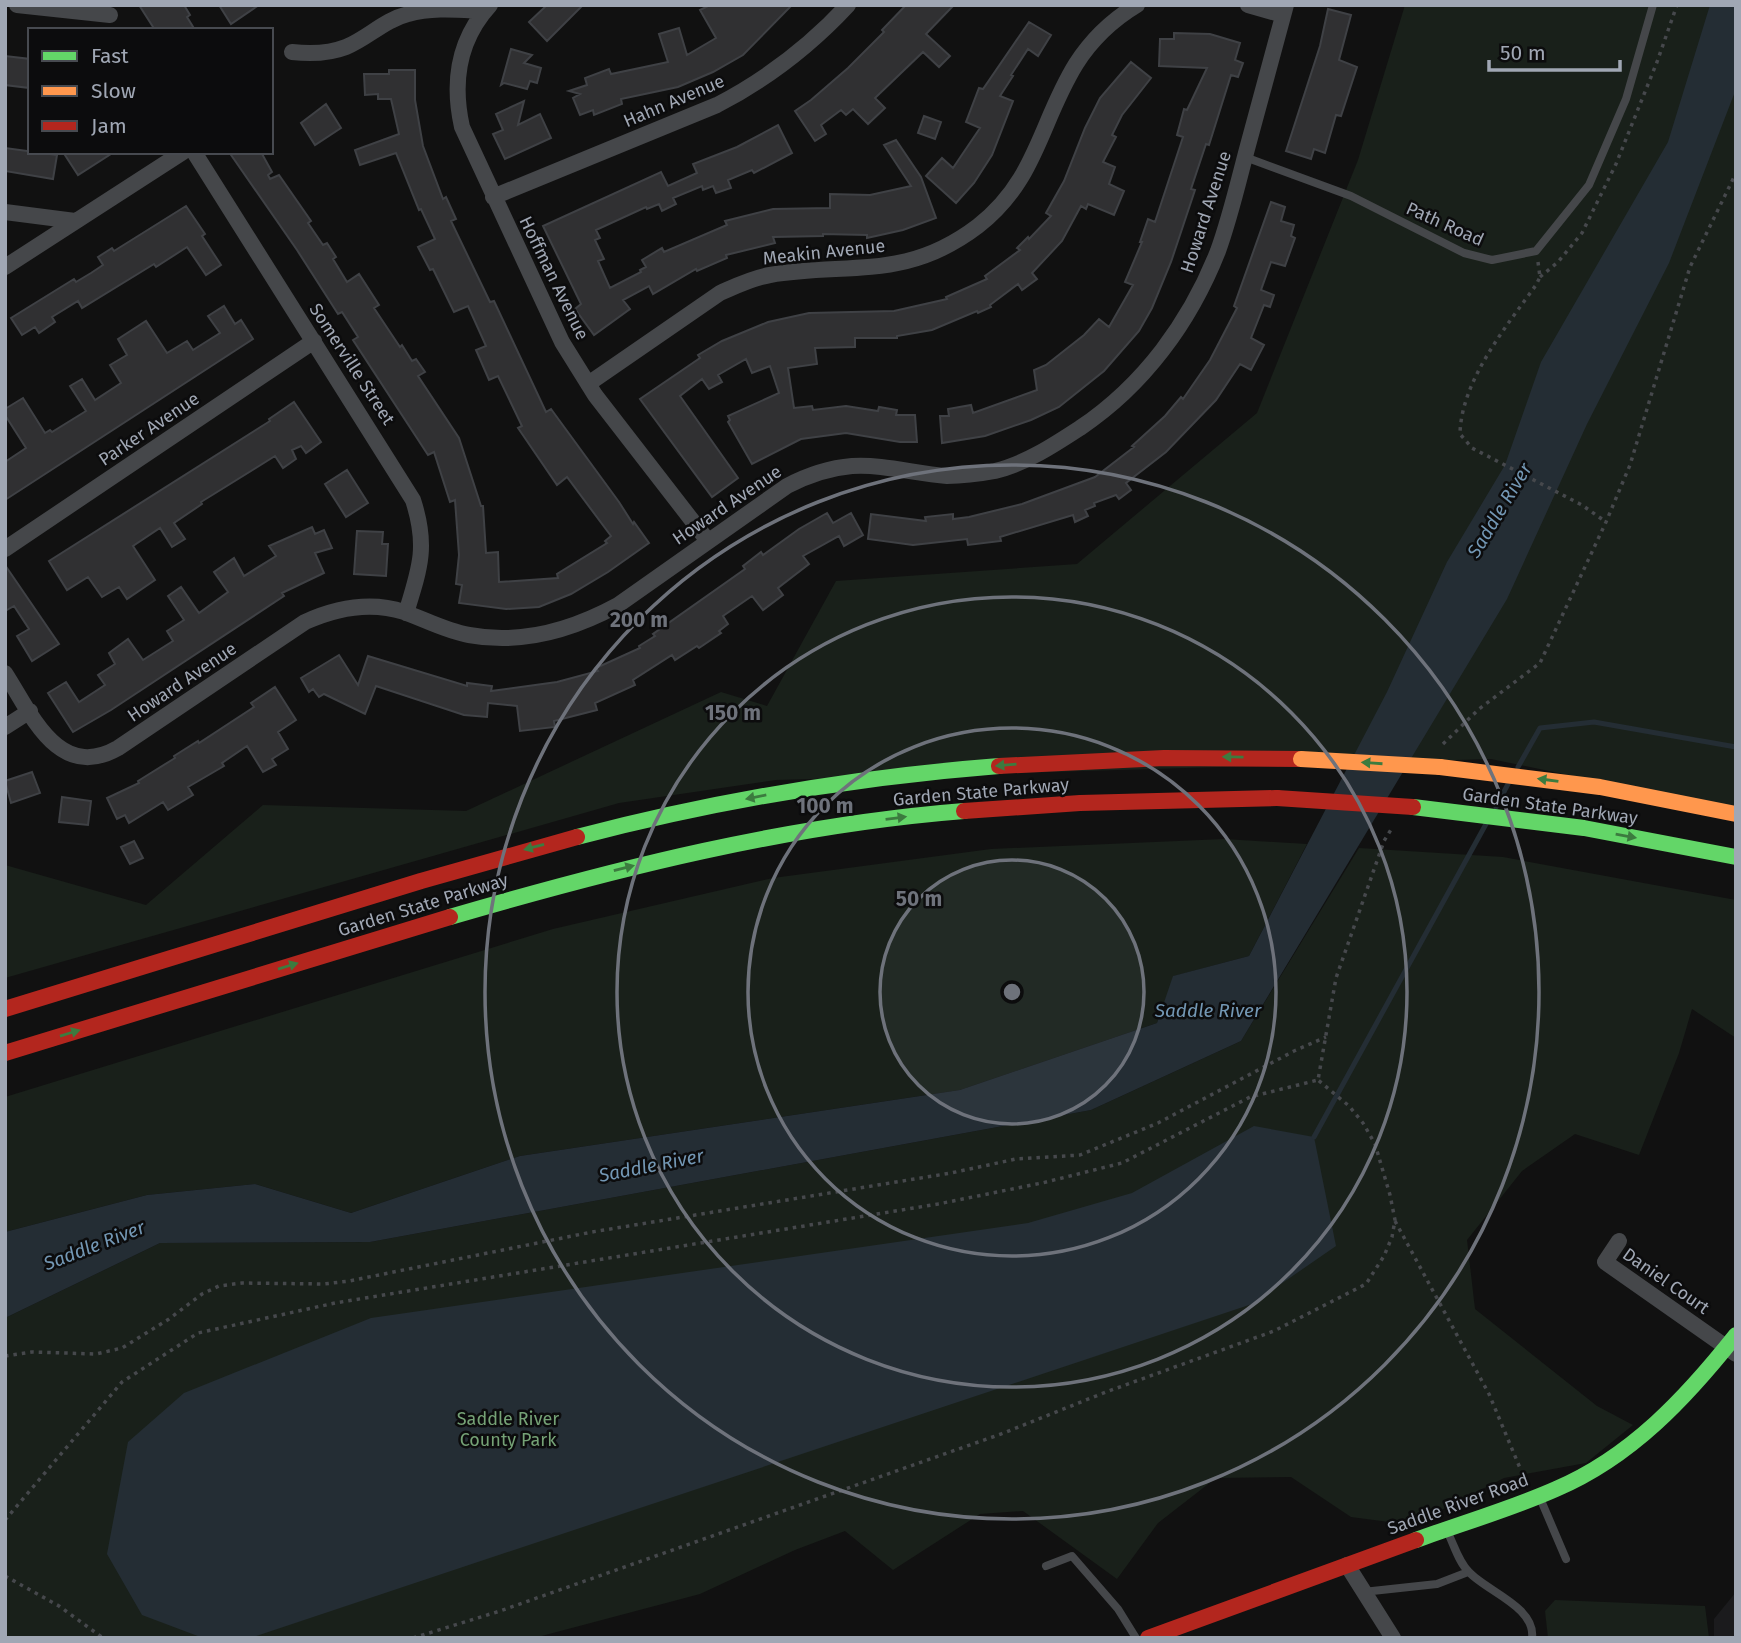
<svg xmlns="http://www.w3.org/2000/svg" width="1741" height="1643" viewBox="0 0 1741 1643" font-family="'Fira Sans',sans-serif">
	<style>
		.built { fill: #1b1b1d }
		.green { fill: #19201a }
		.water { fill: #242d34 }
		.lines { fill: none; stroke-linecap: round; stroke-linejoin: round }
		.stream { stroke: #242d34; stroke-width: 5 }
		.building { fill: #303032; stroke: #3f4145; stroke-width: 2 }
		.path { stroke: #46484c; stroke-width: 3.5; stroke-dasharray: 3.5 5; stroke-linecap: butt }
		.lane { stroke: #45474a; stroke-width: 8 }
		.street { stroke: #45474a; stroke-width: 16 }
		.fast { stroke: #63d668; stroke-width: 16 }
		.slow { stroke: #ff974d; stroke-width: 16 }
		.jam { stroke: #b3261e; stroke-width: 16 }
		.slow-bridge { stroke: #ff974d; stroke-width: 16 }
		.jam-bridge { stroke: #b3261e; stroke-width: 16 }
		.oneway { fill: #3c7b3f }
		.ring { fill: none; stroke: #6e727b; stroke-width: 3.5 }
		.labels { text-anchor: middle; stroke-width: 5; stroke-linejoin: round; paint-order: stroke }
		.street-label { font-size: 18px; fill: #a0a7b4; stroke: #0c0c0d }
		.park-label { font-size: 18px; fill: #75a276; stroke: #0c0c0d }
		.water-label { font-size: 19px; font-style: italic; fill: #7397b4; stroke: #0c0c0d }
		.centre { fill: #6e727b; stroke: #0c0c0d; stroke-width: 3.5 }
		.ring-label { font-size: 21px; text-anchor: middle; font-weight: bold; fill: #6e727b; stroke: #0c0c0d; stroke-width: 5; stroke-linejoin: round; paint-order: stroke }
	</style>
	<rect width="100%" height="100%" fill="#111"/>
	<path class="built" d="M1736,1592V1638H1714V1619Z"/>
	<path class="green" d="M1405,5H1736V810L1491,759L776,780L619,803L5,978V865L146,905L263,805L466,811L721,692L767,706L836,581L1077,564L1257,413L1358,160Z
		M1224,839L1307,844L1249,956L1174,976L1157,1023L960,1090L520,1156L351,1213L255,1184L147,1195L5,1232V1097L553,929L773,878L991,849Z
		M1359,848L1503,857L1736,900V1038L1692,1009L1679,1053L1639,1155L1575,1134L1522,1171L1467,1240L1475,1309L1597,1406L1633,1425L1586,1463L1504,1478L1412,1525L1351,1517L1291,1477L1216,1478L1158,1523L1117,1579L1023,1511L980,1514L893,1570L845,1531L795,1550L700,1594L534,1638H5V1318L160,1243L370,1242L1091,1110L1241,1041Z
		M1555,1600L1705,1606L1709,1638H1548L1545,1611Z"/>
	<path class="water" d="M1710,5H1736V89L1669,263L1587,424L1507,599L1241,1041L1091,1110L370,1242L160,1243L5,1318V1232L147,1195L255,1184L351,1213L520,1156L960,1090L1157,1023L1173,976L1249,956L1387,692L1447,562L1505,465L1541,362L1668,142Z
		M1254,1126L1314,1137L1336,1246L1252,1304L250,1638H203L142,1615L107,1554L128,1442L184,1393L371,1318L1028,1223L1132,1193Z"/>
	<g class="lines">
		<path class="stream" d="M1518,767L1540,728L1594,722L1736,747
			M1496,807L1508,784
			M1314,1137L1486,824"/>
	</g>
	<path class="building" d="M139,5H184L190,15L187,17L195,30H155Z
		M219,5H259L231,24Z
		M547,5H583L547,41L529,22Z
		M710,5H792L743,55L713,72L678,87L621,99L622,104L594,115L593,110L580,115L573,98L580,94L569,91L587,85L585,78L609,69L611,74L668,62L659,34L679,28L687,55L716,38L700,10Z
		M906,5H954L926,34L950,56L939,67L923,52L875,98L885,108L868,124L853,109L846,115L841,110L821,125L826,134L815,141L795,111L811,100L848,68L884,32L882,30Z
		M1328,9L1351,15L1339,60L1357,67L1341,116L1336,115L1325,153L1314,149L1311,159L1286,151L1320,46Z
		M1029,22L1051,35L1038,56L1028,49L1011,75L1013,76L1000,96L1013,101L992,155L974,183L956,203L926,176L942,158L953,168L980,128L966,122L979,88L983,89Z
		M1174,33L1210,34L1240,43L1235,60L1243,63L1238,77L1231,75L1209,145L1206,144L1191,189L1195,190L1171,262L1152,308L1139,331L1104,371L1059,407L1031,420L985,436L942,443L940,416H949L948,409L971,405L973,413L1037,390L1034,370L1046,365L1084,335L1099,319L1109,327L1133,285L1125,282L1142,242H1140L1148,219L1155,222L1183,137L1177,135L1184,109L1187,110L1207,68L1159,66L1160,39H1174Z
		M511,49L532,55L524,63L541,68L537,83L530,81L527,89L504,83L501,85Z
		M5,56L30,59V88L5,85Z
		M1131,62L1151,78L1122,115L1112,135L1116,137L1103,162L1115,167L1109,184L1124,191L1114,215L1088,204L1086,209L1081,206L1062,241L1032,273L1037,279L1022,290L1018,284L990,305L991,307L978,313L977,311L932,330L897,336V338H855V347L815,348L817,364L788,368L794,408L812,406L813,410L846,406L878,411L879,407L897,410L896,415H915L917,442H900L846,433L801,439L752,464L728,422L730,420L728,416L779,393L770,366L752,373L746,359L718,375L722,382L709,389L702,379L680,396L738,478L712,497L640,399L700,358L698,355L722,341L768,322L809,313L894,311L947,299L946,297L987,279L985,276L1020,250L1017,248L1028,237L1029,239L1051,216L1046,213L1064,181L1085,128L1100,98Z
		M389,70H415V100L423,146L443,199L446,197L456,219L451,221L490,302L494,301L546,412L551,409L619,502L633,524L634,522L649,543L608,572L571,594L539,607L506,609L459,603L462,585L456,584L459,555L455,500L450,502L434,452L428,455L353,340L358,337L342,312L338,314L297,250L229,152H261L272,172L268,175L270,179L279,175L311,221L308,223L323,245L327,243L336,257L333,259L347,282L359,274L379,305L374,308L400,347L402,345L412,361L416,359L425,372L418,376L459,438L481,506H483L486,553L498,552L499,582L558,578L557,574L607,543L605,541L611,536L567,477L557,485L518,428L522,426L498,376L489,380L476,350L486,346L468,306L454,312L433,269L430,270L418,247L435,239L421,209L419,210L396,153L360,165L355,150L399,134L391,99H378V94L365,95L364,74H389Z
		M524,101L518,125L540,114L551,138L505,159L493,134L503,130L496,114Z
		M326,104L341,128L315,145L301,123Z
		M924,116L941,122L935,139L918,133Z
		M778,125L792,153L754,173L752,170L728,180L731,188L716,193L713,186L703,190L702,186L673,198L676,204L662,211L659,204L647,209L646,207L596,230L600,238L595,240L604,259L598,261L610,288L641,272L640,270L646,267L642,260L662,248L664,252L727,225L725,221L773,209L830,208V194L870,195L911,186L884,145L896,140L921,177L936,218L903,230L867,238V235L823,234V236L773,237L775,243L726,255L727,258L697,271L696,269L653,294L649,286L623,300L630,309L594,335L575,309L581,304L543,226L661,172L668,186L697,173L693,164L737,147Z
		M5,148L57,155L53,179L5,171Z
		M63,152H114L78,175Z
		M1271,202L1285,207L1281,221L1294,225L1291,236L1295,238L1285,266L1271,262L1261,290L1274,295L1270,307L1264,305L1251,338L1264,345L1251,370L1240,364L1216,400L1166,452L1126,483L1131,490L1119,499L1116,495L1094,503L1095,506L1085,510L1088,516L1075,522L1073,515L1000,537L1001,541L968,545L967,539L913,545L868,539L871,514L926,521L925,517L953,514V519L969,517L1022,504L1095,477L1134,447L1132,446L1165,416L1181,397L1183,399L1210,360L1237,308L1234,306Z
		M186,206L205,234L202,236L221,265L206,275L187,247L156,267L154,264L82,308L78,301L52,317L55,322L39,333L35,327L22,335L11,318L74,279L76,282L91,273L103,265L98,257L112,248L114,251Z
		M224,306L235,324L241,320L253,339L5,500V462L26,448L5,415V409L23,398L45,433L50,430L52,432L86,411L70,386L82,379L95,400L121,383L110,365L127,355L118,339L146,321L167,353L187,341L193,350L220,333L208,316Z
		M294,402L321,442L306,453L301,446L292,450L296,459L283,468L275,456L201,502L202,504L174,523L185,539L172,547L160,528L133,546L155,580L127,599L119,587L102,597L88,577L67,590L49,561L270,421L269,419Z
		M347,470L368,503L346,517L325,484Z
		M827,513L833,523L851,513L863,535L844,546L839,536L803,556L809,564L778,588L783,595L763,610L752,596L723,616L728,624L719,631L721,633L699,648L697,646L675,660L672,655L633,680L635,685L595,703L597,710L554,721L555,727L520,731L517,706L488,703L487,717L464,715L376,686L365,714L324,694L319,697L313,689L309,692L301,678L339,655L358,685L368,656L467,686V683L492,686L491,691L557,682L598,671L596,668L640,648L639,646L655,636L653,634L745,569L743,566L761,552L763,555L799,529Z
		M312,527L315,534L324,530L332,548L315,553L324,573L282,593L284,596L111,710L73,732L48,693L66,682L79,702L105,685L98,675L115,664L109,653L128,639L143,660L173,641L167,631L184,620L168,596L181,587L199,613L228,592L214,572L234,558L244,576L276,556L269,546Z
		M357,531L383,532L382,544H388L386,576L354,574Z
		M5,565L59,644L32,661L17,636L29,629L14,606L5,611Z
		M275,687L296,720L278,732L288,749L272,759L276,765L263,772L247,746L222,763L224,766L188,787L193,795L168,810L163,802L129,823L125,815L117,819L107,798L139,783L138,781L175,758L174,756L198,741L199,743L254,707L251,703Z
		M32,772L40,793L11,803L5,781Z
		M62,797L91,801L88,825L59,822Z
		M134,841L143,858L130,864L121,847Z"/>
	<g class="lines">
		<path class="path" d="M1538,262L1540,277L1536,285C1506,327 1461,381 1460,434L1472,448L1582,505L1606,522
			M1540,277L1558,262L1582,233L1616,164L1657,62L1677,5
			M1443,744L1479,709L1540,663L1606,522L1630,465L1690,267L1736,173
			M1395,1221L1489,1394L1525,1480
			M5,1356L32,1352L96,1354L122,1348L169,1319L202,1294L219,1286L242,1283L324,1284L349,1281L592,1232L951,1173L1016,1159L1080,1155L1158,1123L1294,1051L1326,1037
			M5,1520L122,1382L198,1333L335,1303L938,1204L1042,1183L1122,1163L1250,1097L1318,1080L1336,978L1384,841L1392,828
			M5,1576L59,1606L103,1638
			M413,1638L500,1611L1001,1434L1106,1392L1274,1331L1366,1284L1384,1256L1392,1237L1395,1220L1390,1195L1375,1144L1363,1123L1349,1106L1318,1080"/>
		<path class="lane" d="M1245,157L1351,196L1464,253L1492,260L1536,251L1589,185L1626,99L1653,5
			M1540,1498L1566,1559
			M1448,1533C1454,1545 1459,1563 1469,1572C1486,1591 1536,1607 1532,1638
			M1046,1566L1072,1556L1118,1609L1136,1638
			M1363,1592L1437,1584L1468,1572"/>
		<path class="street" d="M17,5L110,15
			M490,5C458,40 452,82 462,127L562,342L595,395L708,541
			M1248,5L1283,15
			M292,52C310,54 328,54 346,47C368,38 384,20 408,14C433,7 460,10 485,11
			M194,152L413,500C428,546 420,568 406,613
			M493,197L717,105C767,79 809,47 848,5
			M5,212L75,221
			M5,267L183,152
			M588,384L720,293C736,286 752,278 770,275C849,262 906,281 978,226C1037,180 1040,122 1076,64C1092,39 1112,20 1137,5
			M5,549L314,341
			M5,673C31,713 58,782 118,748L305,622C336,608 370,601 404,612C426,620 446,631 469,635C522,645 572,630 618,605L787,486C808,475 828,468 852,466C884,464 916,474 947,476C963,476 979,474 995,471C1025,464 1054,445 1080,428C1144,385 1190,322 1218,251C1230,218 1238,183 1247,149C1260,101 1273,53 1286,5
			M5,727L30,711
			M1619,1241L1605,1262L1736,1354
			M1347,1565L1393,1638"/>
		<path class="fast" d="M1413,807L1584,828L1736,857
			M577,837C715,801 857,777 999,766
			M450,917C618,868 788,825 964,811
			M1416,1540C1462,1523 1511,1509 1556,1489C1631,1457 1686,1398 1736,1335"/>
		<path class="slow" d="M1440,767L1600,787L1736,814"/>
		<path class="jam" d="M999,766L1164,758L1301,759
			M964,811L1080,803L1277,798
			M5,1009L421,881L577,837
			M5,1053L450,917
			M1148,1638L1416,1540"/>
		<path class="slow-bridge" d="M1301,759L1440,767"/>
		<path class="jam-bridge" d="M1277,798L1413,807"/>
	</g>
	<defs><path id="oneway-solid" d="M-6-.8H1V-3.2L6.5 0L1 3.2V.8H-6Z" transform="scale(1.75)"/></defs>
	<g class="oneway">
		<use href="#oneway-solid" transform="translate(1233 757) rotate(-179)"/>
		<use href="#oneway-solid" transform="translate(1372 763) rotate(-176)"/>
		<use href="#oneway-solid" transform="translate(1006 765) rotate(175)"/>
		<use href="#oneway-solid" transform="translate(1548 780) rotate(-172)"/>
		<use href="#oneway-solid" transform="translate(756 797) rotate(169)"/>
		<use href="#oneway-solid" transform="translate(896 818) rotate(-7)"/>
		<use href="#oneway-solid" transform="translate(1626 836) rotate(10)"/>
		<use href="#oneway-solid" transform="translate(534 847) rotate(165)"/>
		<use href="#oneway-solid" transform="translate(624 868) rotate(-14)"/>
		<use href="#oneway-solid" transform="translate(288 966) rotate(-17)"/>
		<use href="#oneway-solid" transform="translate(70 1033) rotate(-17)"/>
	</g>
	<circle cx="1012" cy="992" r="132" fill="#6e727b" fill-opacity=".12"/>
	<g class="ring">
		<circle cx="1012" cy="992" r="132"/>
		<circle cx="1012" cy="992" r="264"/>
		<circle cx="1012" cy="992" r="395"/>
		<circle cx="1012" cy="992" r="527"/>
	</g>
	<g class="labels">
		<g class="street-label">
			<text transform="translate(674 101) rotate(-23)" y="6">Hahn Avenue</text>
			<text transform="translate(1206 212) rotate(-72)" y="6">Howard Avenue</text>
			<text transform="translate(1445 224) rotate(24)" y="6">Path Road</text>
			<text transform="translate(824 252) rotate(-6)" y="6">Meakin Avenue</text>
			<text transform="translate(554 278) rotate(64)" y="6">Hoffman Avenue</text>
			<text transform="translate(352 364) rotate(57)" y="6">Somerville Street</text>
			<text transform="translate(149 429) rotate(-34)" y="6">Parker Avenue</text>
			<text transform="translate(727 505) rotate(-34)" y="6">Howard Avenue</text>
			<text transform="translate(182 682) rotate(-34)" y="6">Howard Avenue</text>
			<text transform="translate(981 792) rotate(-5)" y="6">Garden State Parkway</text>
			<text transform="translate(1550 806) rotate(8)" y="6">Garden State Parkway</text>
			<text transform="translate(423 905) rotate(-17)" y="6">Garden State Parkway</text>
			<text transform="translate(1666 1281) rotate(35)" y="6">Daniel Court</text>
			<text transform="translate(1458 1504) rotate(-20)" y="6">Saddle River Road</text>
		</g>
		<g class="park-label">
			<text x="508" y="1425">Saddle River<tspan x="508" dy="21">County Park</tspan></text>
		</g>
		<g class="water-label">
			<text transform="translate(1499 510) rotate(-59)" y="7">Saddle River</text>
			<text x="1208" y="1017">Saddle River</text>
			<text transform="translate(651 1165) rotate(-11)" y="7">Saddle River</text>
			<text transform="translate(94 1245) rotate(-21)" y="7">Saddle River</text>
		</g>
	</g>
	<circle cx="1012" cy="992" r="10" class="centre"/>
	<g class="ring-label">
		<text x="639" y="627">200 m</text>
		<text x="733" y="720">150 m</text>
		<text x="825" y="813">100 m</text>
		<text x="919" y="906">50 m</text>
	</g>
	<rect width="1741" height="1643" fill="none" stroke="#a0a7b4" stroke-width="14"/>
	<rect x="28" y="28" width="245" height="126" fill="#0c0c0d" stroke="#474a50" stroke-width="2"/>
	<rect x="42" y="51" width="35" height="10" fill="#63d668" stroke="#474a50" stroke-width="2"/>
	<text x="91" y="63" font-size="21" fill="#a0a7b4">Fast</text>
	<rect x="42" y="86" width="35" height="10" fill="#ff974d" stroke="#474a50" stroke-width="2"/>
	<text x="91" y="98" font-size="21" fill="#a0a7b4">Slow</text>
	<rect x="42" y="121" width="35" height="10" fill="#b3261e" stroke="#474a50" stroke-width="2"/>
	<text x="91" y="133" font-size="21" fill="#a0a7b4">Jam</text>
	<path d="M1489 60v10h131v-10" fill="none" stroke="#a0a7b4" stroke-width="3.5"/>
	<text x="1500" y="60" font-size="21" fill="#a0a7b4" stroke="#0c0c0d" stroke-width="5" paint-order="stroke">50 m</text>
</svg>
